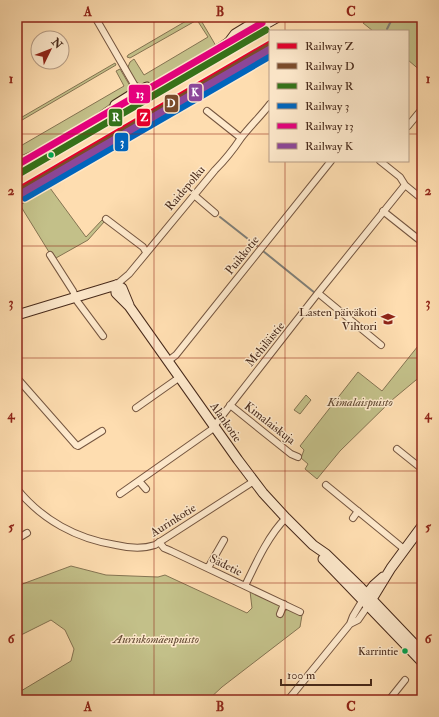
<svg xmlns="http://www.w3.org/2000/svg" width="439" height="717" viewBox="0 0 439 717" font-family="'IM FELL Double Pica',serif">
	<style>
		.green { fill: #c3c089; stroke: #857452 }
		.lines { fill: none; stroke-linecap: round; stroke-linejoin: round }
		.stream { stroke: #7f7f78; stroke-width: 2 }
		.street-casing { stroke: #755640; stroke-width: 8 }
		.secondary-casing { stroke: #47291a; stroke-width: 11 }
		.street { stroke: #fee9cc; stroke-width: 6 }
		.secondary { stroke: #fee9cc; stroke-width: 9 }
		.rail-1-casing { stroke: #fee9cc; stroke-width: 10 }
		.rail-2-casing { stroke: #fee9cc; stroke-width: 10 }
		.rail-3-casing { stroke: #fee9cc; stroke-width: 10 }
		.rail-4-casing { stroke: #fee9cc; stroke-width: 10 }
		.rail-5-casing { stroke: #fee9cc; stroke-width: 10 }
		.rail-6-casing { stroke: #fee9cc; stroke-width: 10 }
		.rail-1 { stroke: #e4002b; stroke-width: 7 }
		.rail-2 { stroke: #7a4b2a; stroke-width: 7 }
		.rail-3 { stroke: #357219; stroke-width: 7 }
		.rail-4 { stroke: #0065bd; stroke-width: 7 }
		.rail-5 { stroke: #e5007d; stroke-width: 7 }
		.rail-6 { stroke: #8c4799; stroke-width: 7 }
		.grid { fill: none; stroke: #8f2418; stroke-width: 1; stroke-opacity: 0.55 }
		.bus-dot { fill: #00a651; stroke: #fee9cc; stroke-width: 1.5 }
		.labels { text-anchor: middle; stroke-width: 3; stroke-linejoin: round; paint-order: stroke }
		.bus-label { font-size: 11px; fill: #47291a; stroke: #fee9cc; text-anchor: end }
		.street-label { font-size: 12px; fill: #47291a; stroke: #fee9cc }
		.poi-label { font-size: 12px; fill: #47291a; stroke: #fee9cc; text-anchor: end }
		.park-label { font-size: 12px; font-style: italic; fill: #604730; stroke: #fee9cc }
		.line-badge { stroke: #fee9cc; stroke-width: 1.5 }
		.badge-label { font-size: 11px; text-anchor: middle; font-weight: bold; fill: #fff }
		.neatline { fill: none; stroke: #8f2418; stroke-width: 1.5 }
		.grid-label { font-size: 13px; text-anchor: middle; font-weight: bold; fill: #8f2418 }
	</style>
	<rect width="100%" height="100%" fill="#feddb0"/>
	<filter id="stains"><feTurbulence type="fractalNoise" baseFrequency=".005" numOctaves="4"/><feColorMatrix values="0 0 0 0 .2 0 0 0 0 .09 0 0 0 0 .02 0 0 0 .5 -.17"/></filter>
	<radialGradient id="worn" r=".72"><stop offset=".6" stop-color="#630" stop-opacity="0"/><stop offset="1" stop-color="#630" stop-opacity=".3"/></radialGradient>
	<path class="green" d="M193,17H199L216,46C204,53 152,87 141,84C134,83 131,73 128,67L130,62L134,59L144,75L208,37L197,20L130,58L127,57L128,55Z
		M371,17H422V72L408,60V31H373L363,23Z
		M115,63L116,65L17,123V120Z
		M195,68L201,72L17,179V171L23,168L25,169C39,163 54,158 62,145Z
		M120,69L130,86L128,91L80,126L52,142L23,155H17V148L124,86L116,71Z
		M50,188L86,237L102,220L104,222L88,240L56,258L53,254L49,252L20,205Z
		M422,341V375L392,400L340,451L317,479L305,469L308,464L301,458L304,450L300,446L358,372L382,391Z
		M306,395L311,400L300,414L294,410Z
		M71,566L106,575L158,577L165,575L247,613L252,608L250,591L278,604L284,611L289,609L302,615L300,627L222,687L208,700H17V692L21,691L71,661L74,649L65,630L51,620L17,637V586Z"/>
	<g class="lines">
		<path class="stream" d="M387,29L393,17
			M220,217L257,246
			M263,251L315,293"/>
		<defs>
			<path id="street" d="M95,17L139,93
				M207,111L241,138
				M408,126L422,109
				M380,161L400,177L405,185L422,199
				M194,195L215,213
				M383,211L422,242
				M106,219L143,247L146,252
				M50,255L73,291L77,301L103,336
				M116,285L129,274L215,170C225,160 233,150 241,138C250,126 261,116 270,104
				M318,293L381,345
				M168,361L176,355L331,161
				M17,378L76,445L78,446L102,431
				M230,405L291,454L298,457
				M136,408L180,377
				M397,449L422,469
				M139,481L146,489
				M326,485L404,549
				M17,489C42,520 77,539 116,545C129,548 143,549 155,545L254,481
				M120,494L211,430L318,293L405,185
				M353,518L358,511
				M17,539L27,533
				M159,542L164,548L171,551L300,612
				M208,568L224,540
				M245,586C255,565 269,534 286,518
				M280,614L284,604
				M350,624L353,616L362,601
				M288,700L350,624L358,620L367,607
				M389,700L405,680"/>
			<path id="secondary" d="M229,42L239,39L278,17
				M115,105L131,95L147,87
				M17,168L91,124L105,118L222,47L229,42L235,34L263,17
				M116,285V293L129,306L238,460L263,493L286,518L313,545L326,554L361,588L422,652
				M116,285L122,288L129,305
				M17,315L116,285
				M323,559L422,662
				M364,598L374,585L383,577
				M369,604L391,568L422,526"/>
		</defs>
		<use href="#street" class="street-casing"/>
		<use href="#secondary" class="secondary-casing"/>
		<use href="#street" class="street"/>
		<use href="#secondary" class="secondary"/>
		<defs>
			<path id="rail-1" d="M17,191L270,44"/>
			<path id="rail-2" d="M21,191L270,46"/>
			<path id="rail-3" d="M17,175L266,30"/>
			<path id="rail-4" d="M25,198L270,56"/>
			<path id="rail-5" d="M17,165L262,23"/>
			<path id="rail-6" d="M17,196L270,49"/>
		</defs>
		<use href="#rail-1" class="rail-1-casing"/>
		<use href="#rail-2" class="rail-2-casing"/>
		<use href="#rail-3" class="rail-3-casing"/>
		<use href="#rail-4" class="rail-4-casing"/>
		<use href="#rail-5" class="rail-5-casing"/>
		<use href="#rail-6" class="rail-6-casing"/>
		<use href="#rail-1" class="rail-1"/>
		<use href="#rail-2" class="rail-2"/>
		<use href="#rail-3" class="rail-3"/>
		<use href="#rail-4" class="rail-4"/>
		<use href="#rail-5" class="rail-5"/>
		<use href="#rail-6" class="rail-6"/>
	</g>
	<path class="grid" d="M154,17V700M285,17V31M17,134H270M408,134H422M285,161V700M17,246H422M17,358H422M17,471H422M17,583H422"/>
	<defs>
		<symbol id="school-bare" viewBox="-9 -9 18 18"><path d="M0-5L7-2L0 1L-7-2ZM-4 1L0 2.5L4 1V4Q0 6-4 4Z" fill="#8f2418" stroke="#fee9cc" stroke-width="2.5" paint-order="stroke"/></symbol>
	</defs>
	<g fill-rule="evenodd">
		<use href="#school-bare" x="378" y="309" width="20" height="20"/>
	</g>
	<g class="bus-dot">
		<circle cx="51" cy="155" r="3.5"/>
		<circle cx="405" cy="651" r="3.5"/>
	</g>
	<g class="labels">
		<g class="bus-label">
			<text x="398" y="655">Karrintie</text>
		</g>
		<g class="street-label">
			<text transform="translate(185 188) rotate(-50)" y="4">Raidepolku</text>
			<text transform="translate(242 255) rotate(-51)" y="4">Puikkotie</text>
			<text transform="translate(265 344) rotate(-51)" y="4">Mehiläistie</text>
			<text transform="translate(226 422) rotate(55)" y="4">Alankotie</text>
			<text transform="translate(270 423) rotate(38)" y="4">Kimalaiskuja</text>
			<text transform="translate(173 520) rotate(-32)" y="4">Aurinkotie</text>
			<text transform="translate(226 565) rotate(26)" y="4">Sädetie</text>
		</g>
		<g class="poi-label">
			<text x="377" y="316">Lasten päiväkoti<tspan x="377" dy="14">Vihtori</tspan></text>
		</g>
		<g class="park-label">
			<text x="360" y="406">Kimalaispuisto</text>
			<text x="156" y="643">Aurinkomäenpuisto</text>
		</g>
	</g>
	<g class="line-badge">
		<rect x="188" y="83" width="15" height="19" rx="4" fill="#8c4799"/>
		<rect x="128" y="84" width="23" height="20" rx="4" fill="#e5007d"/>
		<rect x="164" y="94" width="15" height="19" rx="4" fill="#7a4b2a"/>
		<rect x="136" y="108" width="15" height="19" rx="4" fill="#e4002b"/>
		<rect x="108" y="108" width="15" height="19" rx="4" fill="#357219"/>
		<rect x="114" y="132" width="15" height="20" rx="4" fill="#0065bd"/>
	</g>
	<g class="badge-label">
		<text x="195" y="96">K</text>
		<text x="140" y="98">13</text>
		<text x="171" y="107">D</text>
		<text x="144" y="121">Z</text>
		<text x="116" y="121">R</text>
		<text x="122" y="146">3</text>
	</g>
	<rect width="439" height="717" fill="none" stroke="#feddb0" stroke-width="44"/>
	<rect x="269" y="30" width="140" height="132" fill="#fee9cc" stroke="#b59c85"/>
	<rect x="277" y="43" width="20" height="6" fill="#e4002b" stroke="#b59c85"/>
	<text x="305" y="50" font-size="12" fill="#47291a">Railway Z</text>
	<rect x="277" y="63" width="20" height="6" fill="#7a4b2a" stroke="#b59c85"/>
	<text x="305" y="70" font-size="12" fill="#47291a">Railway D</text>
	<rect x="277" y="83" width="20" height="6" fill="#357219" stroke="#b59c85"/>
	<text x="305" y="90" font-size="12" fill="#47291a">Railway R</text>
	<rect x="277" y="103" width="20" height="6" fill="#0065bd" stroke="#b59c85"/>
	<text x="305" y="110" font-size="12" fill="#47291a">Railway 3</text>
	<rect x="277" y="123" width="20" height="6" fill="#e5007d" stroke="#b59c85"/>
	<text x="305" y="130" font-size="12" fill="#47291a">Railway 13</text>
	<rect x="277" y="143" width="20" height="6" fill="#8c4799" stroke="#b59c85"/>
	<text x="305" y="150" font-size="12" fill="#47291a">Railway K</text>
	<g transform="translate(50 50) rotate(47)"><circle r="19" fill="#fee9cc" stroke="#b59c85"/>
	<path d="M0-3L7 15L0 10L-7 15Z" fill="#8f2418"/>
	<text y="-6" font-size="11" font-weight="bold" text-anchor="middle" fill="#47291a">N</text>
	</g>
	<path d="M281 679v6h90v-6" fill="none" stroke="#47291a" stroke-width="2"/>
	<text x="287" y="679" font-size="12" fill="#47291a" stroke="#fee9cc" stroke-width="3" paint-order="stroke">100 m</text>
	<rect x="22" y="22" width="395" height="673" class="neatline"/>
	<g class="grid-label">
		<text x="88" y="16">A</text>
		<text x="220" y="16">B</text>
		<text x="351" y="16">C</text>
		<text x="11" y="83">1</text>
		<text x="428" y="83">1</text>
		<text x="11" y="195">2</text>
		<text x="428" y="195">2</text>
		<text x="11" y="307">3</text>
		<text x="428" y="307">3</text>
		<text x="11" y="419">4</text>
		<text x="428" y="419">4</text>
		<text x="11" y="531">5</text>
		<text x="428" y="531">5</text>
		<text x="11" y="643">6</text>
		<text x="428" y="643">6</text>
		<text x="88" y="711">A</text>
		<text x="220" y="711">B</text>
		<text x="351" y="711">C</text>
	</g>
	<rect width="100%" height="100%" filter="url(#stains)"/>
	<rect width="100%" height="100%" fill="url(#worn)"/>
</svg>
